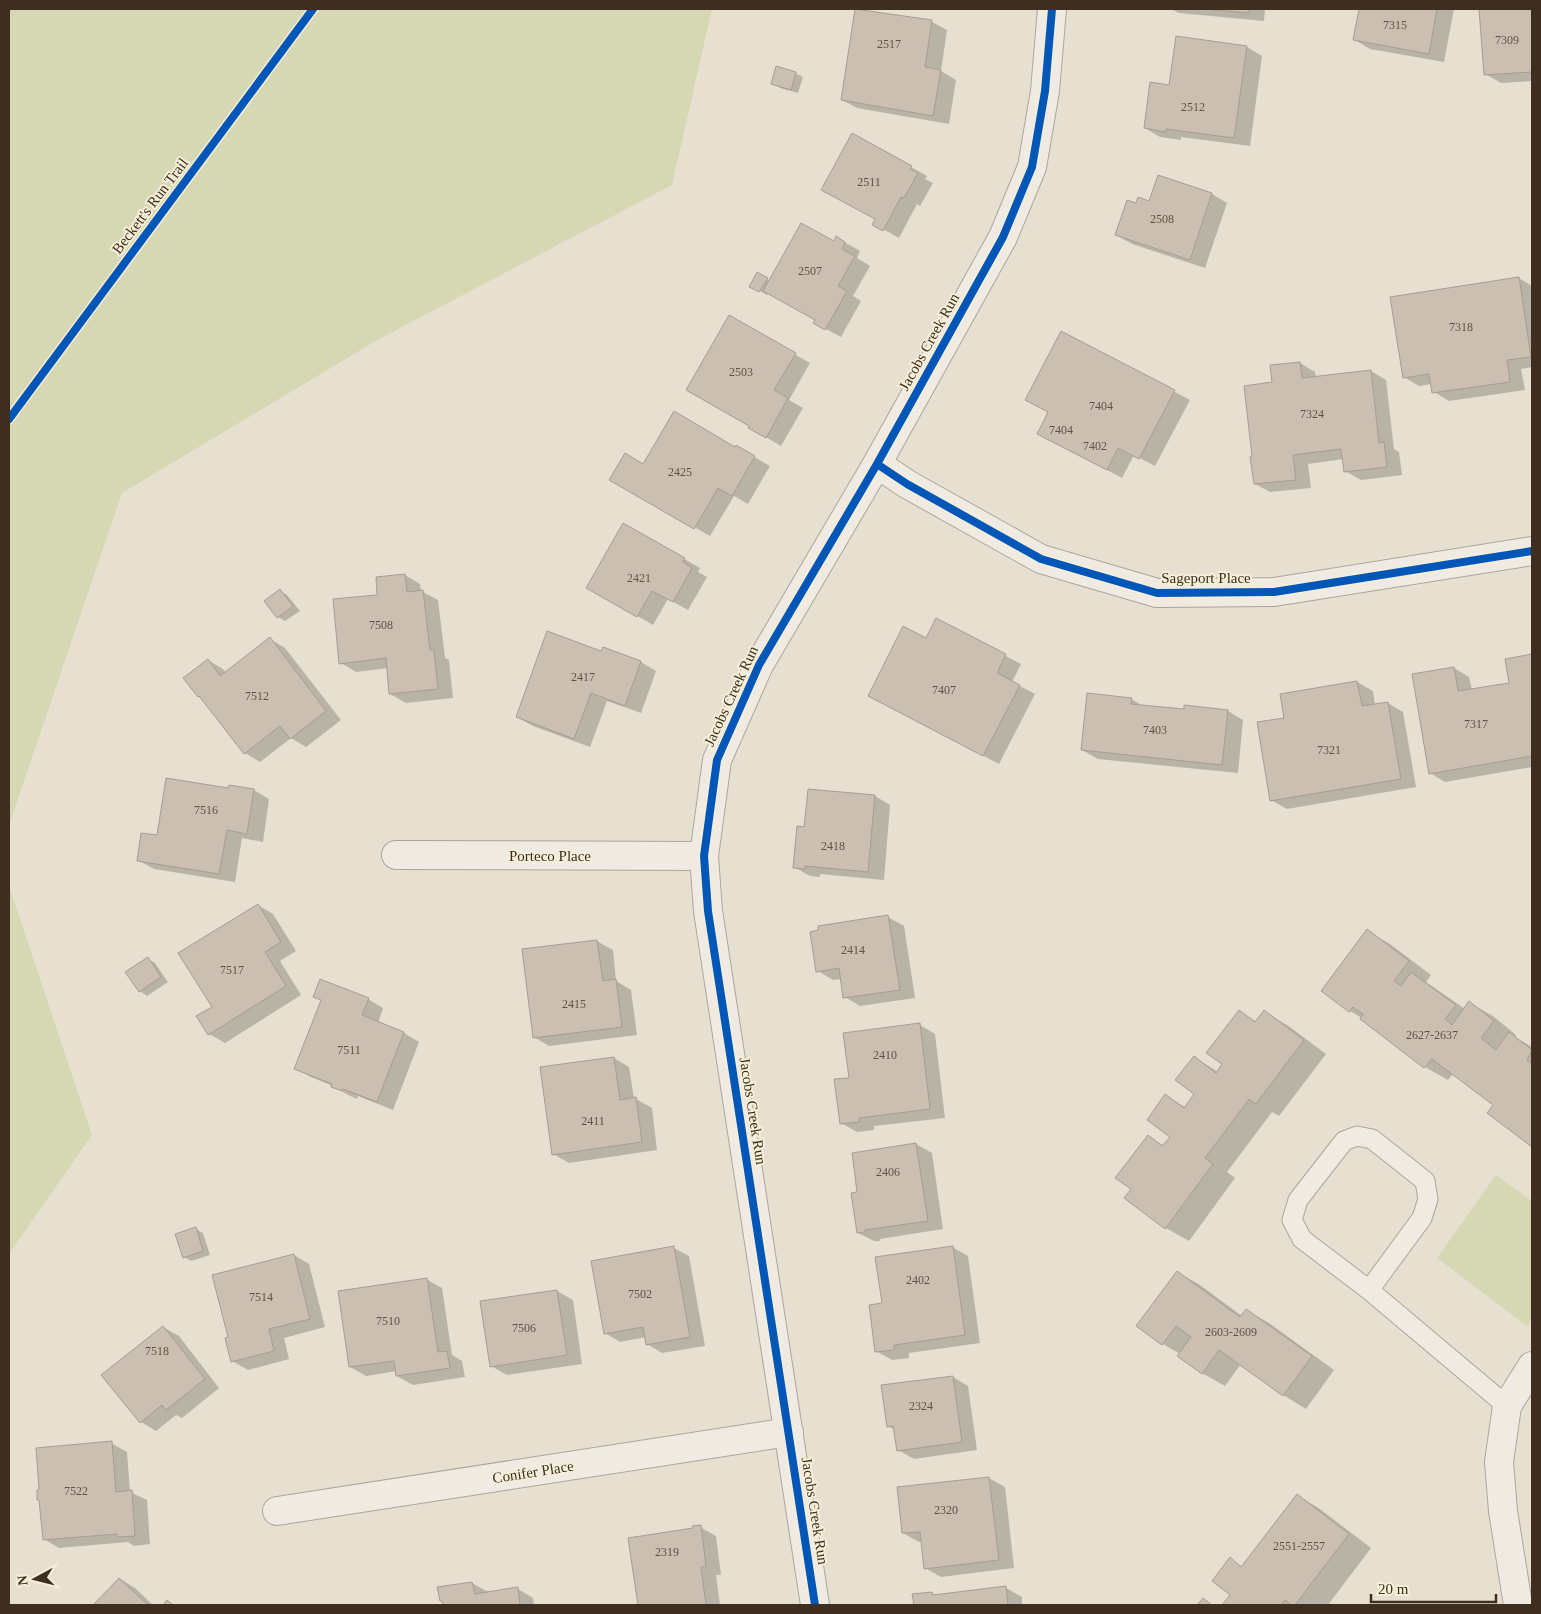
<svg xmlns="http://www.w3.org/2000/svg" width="1541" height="1614" viewBox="0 0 1541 1614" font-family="Georgia,serif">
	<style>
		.green { fill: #d6d7b3 }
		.shadow { fill: #0003 }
		.building { fill: #cbbfb2; stroke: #a89c90 }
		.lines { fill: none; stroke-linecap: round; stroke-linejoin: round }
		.lane-casing { stroke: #ada599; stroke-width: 21 }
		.street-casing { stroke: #ada599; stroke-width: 30 }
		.lane { stroke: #efebe3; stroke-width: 19 }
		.street { stroke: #efebe3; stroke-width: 28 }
		.cycleway-casing { stroke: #f7eed8; stroke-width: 11 }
		.cycleway { stroke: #0057b8; stroke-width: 8 }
		.labels { text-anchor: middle; stroke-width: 4; stroke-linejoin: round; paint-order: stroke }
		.number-label { font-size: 12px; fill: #605244 }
		.street-label { font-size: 15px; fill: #3d2e20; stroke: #f7eed8 }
	</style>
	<rect width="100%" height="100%" fill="#e7e0d1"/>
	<path class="green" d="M9,9H712L672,185L379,339L122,493L9,825Z
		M9,886L92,1135L9,1254Z
		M1496,1175L1532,1201V1318L1527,1326L1437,1258Z"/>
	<path class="shadow" d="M1171,9H1265L1264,21L1179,13Z
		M1360,9H1454L1444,62L1370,49L1355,40Z
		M1481,9H1532V81L1501,83L1485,74Z
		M932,22L947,30L941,71L956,80L949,124L857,108L842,100Z
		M1177,38L1247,47L1262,56L1250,146L1181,137V140L1160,137L1145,128L1170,86Z
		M795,73L803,77L798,93L780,88L772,83Z
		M852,134L927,176L925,179L933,183L920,206L917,204L899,238L874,224L876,219Z
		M1159,177L1212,194L1227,203L1205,268L1132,244L1116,235L1137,204L1150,202Z
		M837,238L860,251L857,258L870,266L853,296L861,301L841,337L815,323L816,320L769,293L767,295L751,286L758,274L770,281L834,243Z
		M1519,278L1532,286V367L1521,369L1525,390L1449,401L1434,392L1432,384L1419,386L1404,377Z
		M729,317L810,363L789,400L803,408L781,446L750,428Z
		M1061,332L1190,400L1155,466L1134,455L1122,478L1054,442L1049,412Z
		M1300,363L1315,372L1316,377L1371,371L1386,380L1394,449L1399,452L1402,475L1361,480L1345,471L1344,459L1308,464L1311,488L1270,492L1255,484L1273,383Z
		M737,447L770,466L748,504L734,496L710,536L611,480L644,466L736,449Z
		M623,524L700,568L698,572L707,577L688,610L668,599L653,625L588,587Z
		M405,575L420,584L421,591L438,600L445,658L449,660L453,698L406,703L390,694L388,668L356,672L341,663L378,596Z
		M280,591L287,595L300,611L285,621L278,617Z
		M937,620L1021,664L1012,682L1035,694L999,764L885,704L927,640Z
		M270,639L285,648L341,720L306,747L291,738L260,762L245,753L202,698L198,696L208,660L223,669L226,673Z
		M603,649L641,662L656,671L641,713L607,701L590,747L533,726L517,717L602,653Z
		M1532,656V767L1445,782L1430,773L1454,668L1469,677L1472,690L1511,684L1506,660Z
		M1357,682L1373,691L1375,705L1388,703L1403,712L1416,787L1287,809L1271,800L1286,719Z
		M1131,699L1145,707L1185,711L1186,707L1228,711L1243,720L1238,773L1098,759L1082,750Z
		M229,789L254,790L269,799L263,842L242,838L235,882L154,869L138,860L158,837Z
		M875,796L890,805L884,880L820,874V877L810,876L794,867L805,828Z
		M258,905L273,914L296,951L280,961L301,995L225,1043L209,1034L214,1007Z
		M888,917L904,926L915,998L860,1006L845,997L842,979L833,980L818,971Z
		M1367,931L1390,944L1431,975L1426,982L1465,1009L1470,1003L1493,1016L1516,1035L1515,1037L1532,1047V1145L1489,1112L1494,1105L1453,1074L1448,1080L1425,1067L1362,1018L1350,1011L1322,990Z
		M597,941L613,950L616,981L631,990L637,1035L549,1046L534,1037L523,950Z
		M148,959L155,963L168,982L147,996L140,991Z
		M368,999L383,1008L378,1023L404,1033L419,1042L393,1110L358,1096L357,1099L348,1095L333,1086L311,1077L296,1068L322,1000Z
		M1239,1011L1257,1022L1264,1012L1287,1025L1326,1054L1279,1116L1272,1112L1227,1172L1235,1178L1189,1241L1166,1228L1132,1189L1148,1136L1164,1146L1171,1137L1166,1096L1185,1107L1196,1093L1194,1057L1218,1072L1224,1064Z
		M920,1025L935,1034L945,1118L874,1126V1130L857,1132L841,1123L850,1079Z
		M614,1058L629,1067L634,1099H636L652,1108L657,1150L569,1163L553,1154Z
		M916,1144L932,1153L943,1229L880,1239V1241H874L858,1233L859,1193Z
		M196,1229L203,1233L210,1255L191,1261L184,1257Z
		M952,1247L968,1256L980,1343L909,1353V1358L892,1360L876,1351L884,1304Z
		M674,1248L689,1256L705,1346L662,1353L647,1344L646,1337L620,1342L605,1333Z
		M294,1255L309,1264L325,1327L284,1338L289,1359L248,1370L232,1361Z
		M1177,1272L1200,1285L1242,1316L1246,1310L1269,1323L1334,1370L1306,1409L1283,1395L1241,1364L1225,1386L1202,1373L1180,1354L1163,1344L1138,1326Z
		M426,1279L442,1288L452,1355L462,1361L465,1377L413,1385L397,1376V1371L366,1376L350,1367Z
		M557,1291L573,1300L582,1364L507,1375L491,1366Z
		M163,1327L179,1336L219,1388L182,1418L176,1415L156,1431L141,1422Z
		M953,1377L968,1386L977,1450L914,1459L898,1450L895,1430L888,1426Z
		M111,1443L127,1452L130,1492L147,1500L150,1544L134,1546L128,1542L59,1548L44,1539L41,1490Z
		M989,1478L1005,1487L1014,1568L941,1577L925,1568L922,1541L919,1542L903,1533L899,1489Z
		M1297,1495L1320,1509L1371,1548L1328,1605H1224L1232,1595L1230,1559L1243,1567Z
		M700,1527L716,1536L721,1575H716L720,1605H640L630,1539L694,1529Z
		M120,1579L135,1588L153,1605H94Z
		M472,1583L488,1592L518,1589L533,1598L534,1605H444L443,1602Z
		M1006,1588L1022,1597V1605H915L914,1595L932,1593L937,1596Z"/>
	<path class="building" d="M855,9L932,20L925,67L941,70L933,116L841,100Z
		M1203,9H1249V13Z
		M1359,9H1437L1429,54L1353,40Z
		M1479,9H1532V72L1484,75Z
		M1176,36L1247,46L1234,138L1166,129V132L1144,128L1150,82L1169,85Z
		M776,66L796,72L791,90L771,84Z
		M852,133L912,166L910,169L918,173L904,198L901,197L883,231L872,225L875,219L821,190Z
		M1158,175L1212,193L1190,260L1115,235L1127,200L1136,203L1138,197L1149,201Z
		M801,223L834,241L836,236L845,242L842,249L855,256L838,286L847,291L825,330L813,323L815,320L763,291Z
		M757,272L768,278L759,292L749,287Z
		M1519,277L1531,357L1507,360L1510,382L1432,393L1429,374L1403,378L1390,297Z
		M729,315L796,353L774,390L788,398L766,438L748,428L749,426L686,390Z
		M1061,331L1175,390L1139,459L1118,448L1107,470L1037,434L1048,412L1025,400Z
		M1300,362L1302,378L1371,370L1379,443L1384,442L1387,467L1344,472L1341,449L1293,455L1296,480L1254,484L1250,457L1252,456L1244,386L1272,382L1270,365Z
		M674,411L735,447L736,445L755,456L732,496L718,488L694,529L609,480L625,453L643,464Z
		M623,523L685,558L683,562L692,568L673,602L652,591L637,617L586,588Z
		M405,574L407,592L423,590L430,650H434L438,689L389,694L386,658L339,664L333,599L377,595L376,577Z
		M280,589L293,606L277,618L264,601Z
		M936,618L1006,654L997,673L1020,685L983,756L868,696L903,626L926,638Z
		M547,631L601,651L603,647L641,661L625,706L591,693L574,739L516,717Z
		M270,637L326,711L290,739L280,726L244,754L199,696L198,697L183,678L208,659L220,676Z
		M1532,654V756L1429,774L1412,674L1454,667L1458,691L1509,683L1505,659Z
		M1357,681L1362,706L1388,702L1401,779L1270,801L1257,722L1284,718L1280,694Z
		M1087,693L1132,698L1131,704L1184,709V705L1228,710L1222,765L1081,750Z
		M166,778L228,788L229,785L254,789L247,834L227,830L219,874L137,861L141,833L157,835Z
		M808,789L875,795L868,872L805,866V869L793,868L797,826L804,827Z
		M258,904L281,942L265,952L286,986L208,1035L196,1016L212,1007L178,953Z
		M888,915L900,990L843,998L839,968L816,972L810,932L818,930V926Z
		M1367,929L1409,961L1394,981L1401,986L1411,972L1456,1005L1445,1019L1452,1025L1469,1001L1494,1021L1481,1038L1496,1050L1509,1032L1532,1050L1527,1060L1532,1064V1147L1487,1113L1493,1105L1432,1059L1424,1068L1360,1019L1363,1014L1353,1007L1349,1012L1321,991Z
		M597,940L603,981L616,979L622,1027L533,1038L522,949Z
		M148,957L161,977L139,992L125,972Z
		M320,979L369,998L362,1015L404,1032L377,1102L343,1089L342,1091L331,1087L332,1084L294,1069L321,1000L313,997Z
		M1239,1010L1255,1022L1264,1010L1304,1040L1256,1104L1249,1099L1205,1158L1213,1164L1165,1229L1124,1198L1131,1189L1115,1178L1148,1135L1162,1146L1170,1137L1147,1120L1165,1094L1184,1108L1194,1094L1175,1080L1194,1056L1216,1073L1222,1064L1206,1053Z
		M920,1023L930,1109L859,1118V1122L840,1124L834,1079L849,1078L843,1033Z
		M614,1057L620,1100L636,1097L642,1142L552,1155L540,1067Z
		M916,1143L928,1221L865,1230V1232L857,1233L851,1193L857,1192L852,1153Z
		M196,1227L203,1251L183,1258L175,1234Z
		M674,1246L690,1337L646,1345L643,1327L604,1334L591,1261Z
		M953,1246L965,1335L894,1345V1350L875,1352L869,1305L882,1303L875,1257Z
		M294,1254L310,1319L269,1329L274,1351L231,1362L225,1338L228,1337L212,1275Z
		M1177,1271L1240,1317L1246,1309L1312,1356L1283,1396L1219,1350L1202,1374L1177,1356L1191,1337L1176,1326L1162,1345L1136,1326Z
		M427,1278L438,1352L447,1351L450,1368L396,1376L394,1361L349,1367L338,1291Z
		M557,1290L567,1355L490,1367L480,1301Z
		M163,1326L205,1379L166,1410L162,1405L140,1423L101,1375Z
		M953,1376L962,1442L897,1451L893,1426L887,1427L881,1385Z
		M112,1441L116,1492L132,1490L135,1536L117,1537V1534L43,1540L39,1500H37V1490L39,1489L36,1448Z
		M989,1477L999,1560L924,1569L920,1532L902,1533L897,1487Z
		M1297,1494L1349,1534L1295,1605H1291L1285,1600L1281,1605H1222L1230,1595L1212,1581L1230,1557L1241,1567Z
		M701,1525L706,1566L701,1567L706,1605H638L628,1538L693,1528L692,1526Z
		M119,1578L148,1605H93Z
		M472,1582L475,1594L518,1587L520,1605H443L442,1601H440L437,1587Z
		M1006,1586L1008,1605H914L912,1594L932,1592L933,1595Z
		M1203,1598L1212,1605H1197Z
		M167,1600L173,1605H163Z"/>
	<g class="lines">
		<defs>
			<path id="lane" d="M1369,1290L1422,1218L1428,1199L1425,1181L1372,1139L1357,1136L1344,1141L1298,1200L1292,1220L1302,1239L1369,1290L1507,1406"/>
			<path id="street" d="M877,464L907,484L1041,559L1157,593L1274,592L1532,551
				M396,855L704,856
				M277,1511L789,1432
				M815,1605L708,911L704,856L717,760L759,665L877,464L1003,237L1032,167L1045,91L1052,9
				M1518,1605L1503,1511L1499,1462L1507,1406L1532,1366"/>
		</defs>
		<use href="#lane" class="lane-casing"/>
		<use href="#street" class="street-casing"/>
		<use href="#lane" class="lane"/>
		<use href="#street" class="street"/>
		<defs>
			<path id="cycleway" d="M9,419L313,9
				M877,464L907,484L1041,559L1157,593L1274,592L1532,551
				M815,1605L708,911L704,856L717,760L759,665L877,464L1003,237L1032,167L1045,91L1052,9"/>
		</defs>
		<use href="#cycleway" class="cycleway-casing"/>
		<use href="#cycleway" class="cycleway"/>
	</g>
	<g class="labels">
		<g class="number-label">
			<text x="1395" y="29">7315</text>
			<text x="1507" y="44">7309</text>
			<text x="889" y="48">2517</text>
			<text x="1193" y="111">2512</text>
			<text x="869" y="186">2511</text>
			<text x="1162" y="223">2508</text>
			<text x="810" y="275">2507</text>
			<text x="1461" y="331">7318</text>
			<text x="741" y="376">2503</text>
			<text x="1101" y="410">7404</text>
			<text x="1312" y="418">7324</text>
			<text x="1061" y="434">7404</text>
			<text x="1095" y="450">7402</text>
			<text x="680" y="476">2425</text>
			<text x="639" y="582">2421</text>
			<text x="381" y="629">7508</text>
			<text x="583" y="681">2417</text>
			<text x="944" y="694">7407</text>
			<text x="257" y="700">7512</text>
			<text x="1476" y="728">7317</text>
			<text x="1155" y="734">7403</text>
			<text x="1329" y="754">7321</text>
			<text x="206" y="814">7516</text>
			<text x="833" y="850">2418</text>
			<text x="853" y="954">2414</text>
			<text x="232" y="974">7517</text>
			<text x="574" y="1008">2415</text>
			<text x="1432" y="1039">2627-2637</text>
			<text x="349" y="1054">7511</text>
			<text x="885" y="1059">2410</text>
			<text x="593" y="1125">2411</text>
			<text x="888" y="1176">2406</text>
			<text x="918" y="1284">2402</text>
			<text x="640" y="1298">7502</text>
			<text x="261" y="1301">7514</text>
			<text x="388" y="1325">7510</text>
			<text x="524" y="1332">7506</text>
			<text x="1231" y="1336">2603-2609</text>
			<text x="157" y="1355">7518</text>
			<text x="921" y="1410">2324</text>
			<text x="76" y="1495">7522</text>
			<text x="946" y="1514">2320</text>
			<text x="1299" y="1550">2551-2557</text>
			<text x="667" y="1556">2319</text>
		</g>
		<g class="street-label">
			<text transform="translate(150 206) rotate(-53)" y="5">Beckett's Run Trail</text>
			<text transform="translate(929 342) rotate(-61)" y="5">Jacobs Creek Run</text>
			<text x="1206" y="583">Sageport Place</text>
			<text transform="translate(731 696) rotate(-65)" y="5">Jacobs Creek Run</text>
			<text x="550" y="861">Porteco Place</text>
			<text transform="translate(753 1111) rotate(81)" y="5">Jacobs Creek Run</text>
			<text transform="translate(533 1472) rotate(-9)" y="5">Conifer Place</text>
			<text transform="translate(815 1511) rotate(81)" y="5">Jacobs Creek Run</text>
		</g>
	</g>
	<rect width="1541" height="1614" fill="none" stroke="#3d2e20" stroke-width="20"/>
	<g transform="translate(35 1579) rotate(263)" stroke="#f7eed8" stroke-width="4" paint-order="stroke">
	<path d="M0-4L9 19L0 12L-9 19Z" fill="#3d2e20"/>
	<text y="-8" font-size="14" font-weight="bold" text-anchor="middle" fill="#3d2e20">N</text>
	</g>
	<path d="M1371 1594v8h125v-8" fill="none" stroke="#3d2e20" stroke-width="2.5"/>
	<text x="1378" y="1594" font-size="15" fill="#3d2e20" stroke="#f7eed8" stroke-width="4" paint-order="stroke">20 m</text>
</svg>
